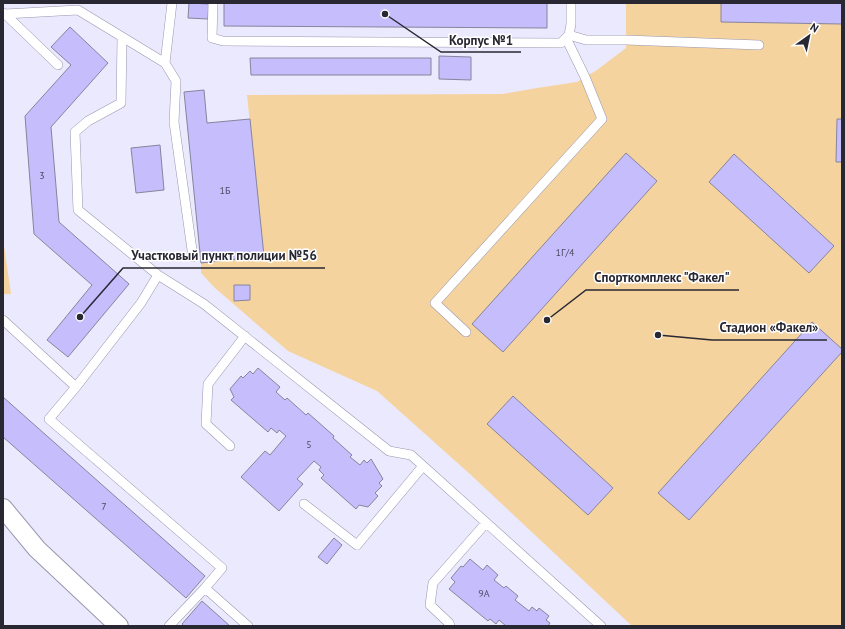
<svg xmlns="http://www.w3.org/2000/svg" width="845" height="629" viewBox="0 0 845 629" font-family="'PT Sans',sans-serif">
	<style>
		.green { fill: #f5d39e }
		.building { fill: #c5bdfc; stroke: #87849b }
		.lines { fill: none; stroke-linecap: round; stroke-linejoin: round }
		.service-casing { stroke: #9996ae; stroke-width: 10 }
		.minor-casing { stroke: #9996ae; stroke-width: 20 }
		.service { stroke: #fff; stroke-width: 9 }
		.minor { stroke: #fff; stroke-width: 18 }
		.labels { text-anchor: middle; stroke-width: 3; stroke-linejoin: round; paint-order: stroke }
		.number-label { font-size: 10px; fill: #504d64 }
		.leader { fill: none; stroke: #292832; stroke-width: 1.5 }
		.callout-dot { fill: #292832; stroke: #fff; stroke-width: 1.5 }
		.callout-label { font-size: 13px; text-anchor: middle; font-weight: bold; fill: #292832; stroke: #fff; stroke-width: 3; stroke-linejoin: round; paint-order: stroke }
	</style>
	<rect width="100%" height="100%" fill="#ebe9fd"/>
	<path class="green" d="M626,3H842V119H837L836,162H842V626H632L471,475L377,391L288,351L215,288L201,273V263L264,256L247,95L502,94L537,88L577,82L597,70L626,48Z
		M3,239L11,294H3Z"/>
	<path class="building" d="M189,3L209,4L208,19L188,18Z
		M224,3H547V28L224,26Z
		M721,3H842V24L721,22Z
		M70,27L108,63L51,127L59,222L129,284L68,357L47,340L92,285L34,234L25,116L71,65L51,47Z
		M439,56L471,57V80L439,79Z
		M250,58H431V75H251Z
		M204,90L207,123L250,119L264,256L201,263L184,92Z
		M837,119H842V162H836Z
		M160,145L164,190L136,193L131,148Z
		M626,153L657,181L503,352L472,324Z
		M734,154L834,246L809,273L709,182Z
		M234,285H250V300L234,301Z
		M812,322L842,349V352L689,520L658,493Z
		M258,368L280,387L276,392L285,400L287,398L306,415L308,413L334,436L333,438L352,455L350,457L360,465L364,460L367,463L371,459L383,479L379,483L382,486L375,493L378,496L368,507L359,505L356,509L321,478L324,475L319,470L321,467L314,461L297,479L303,484L279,511L241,477L265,451L270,455L286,436L279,430L277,433L271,428L268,432L231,400L234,397L230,389L241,376L243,378L250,371L253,374Z
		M513,396L613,488L588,515L487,424Z
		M3,397L205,576L186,598L3,437Z
		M334,538L342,545L327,564L318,557Z
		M470,559L483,570L487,565L498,575L494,580L504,588L506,586L518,596L515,600L529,611L532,607L537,611L539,608L549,616L546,620L550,623L548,626H506L499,620L496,624L490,619L488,621L449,589L455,582L451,578L461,566L463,567Z
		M202,601L230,626H184L182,624Z"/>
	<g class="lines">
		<defs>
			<path id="service" d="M213,3L212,38L223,41L561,43L569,35L571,24V3
				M3,13L5,14L78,10L165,63L172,3
				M5,14L58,65
				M569,35L586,40H626L759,45
				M122,38L121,103L88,121L75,132L78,210L158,275L204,304L389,451L411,455L601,626
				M165,63L176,81L174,122L193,257
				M3,320L76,387L49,419L222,568L205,588L248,626
				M466,332L435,303L602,119L585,77L566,38
				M76,387L141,303L158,275
				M230,446L206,424L208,384L245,336
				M304,504L357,545L423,466
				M169,626L205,588
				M450,626L449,623L430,605L433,583L486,523"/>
			<path id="minor" d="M3,508L37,549L119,626"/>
		</defs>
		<use href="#service" class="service-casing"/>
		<use href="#minor" class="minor-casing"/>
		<use href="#service" class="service"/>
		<use href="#minor" class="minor"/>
	</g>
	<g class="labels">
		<g class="number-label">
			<text x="42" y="179">3</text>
			<text x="225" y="194">1Б</text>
			<text x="565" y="256">1Г/4</text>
			<text x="309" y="448">5</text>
			<text x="104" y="510">7</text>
			<text x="484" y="597">9А</text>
		</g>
	</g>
	<path class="leader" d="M385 14L441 52H521M80 317L123 268H325M547 320L586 290H739M658 335L712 340H827"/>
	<g class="callout-dot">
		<circle cx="385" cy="14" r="4"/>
		<circle cx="80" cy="317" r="4"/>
		<circle cx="547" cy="320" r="4"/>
		<circle cx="658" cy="335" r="4"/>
	</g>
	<g class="callout-label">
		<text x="481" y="45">Корпус №1</text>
		<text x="224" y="260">Участковый пункт полиции №56</text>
		<text x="662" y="282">Спорткомплекс "Факел"</text>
		<text x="769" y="332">Стадион «Факел»</text>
	</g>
	<rect width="845" height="629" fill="none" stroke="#292832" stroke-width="8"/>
	<g transform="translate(809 36) rotate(33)" stroke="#ffffff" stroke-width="3" paint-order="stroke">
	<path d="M0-3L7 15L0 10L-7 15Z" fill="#292832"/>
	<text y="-6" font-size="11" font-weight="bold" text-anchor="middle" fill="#292832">N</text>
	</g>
</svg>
